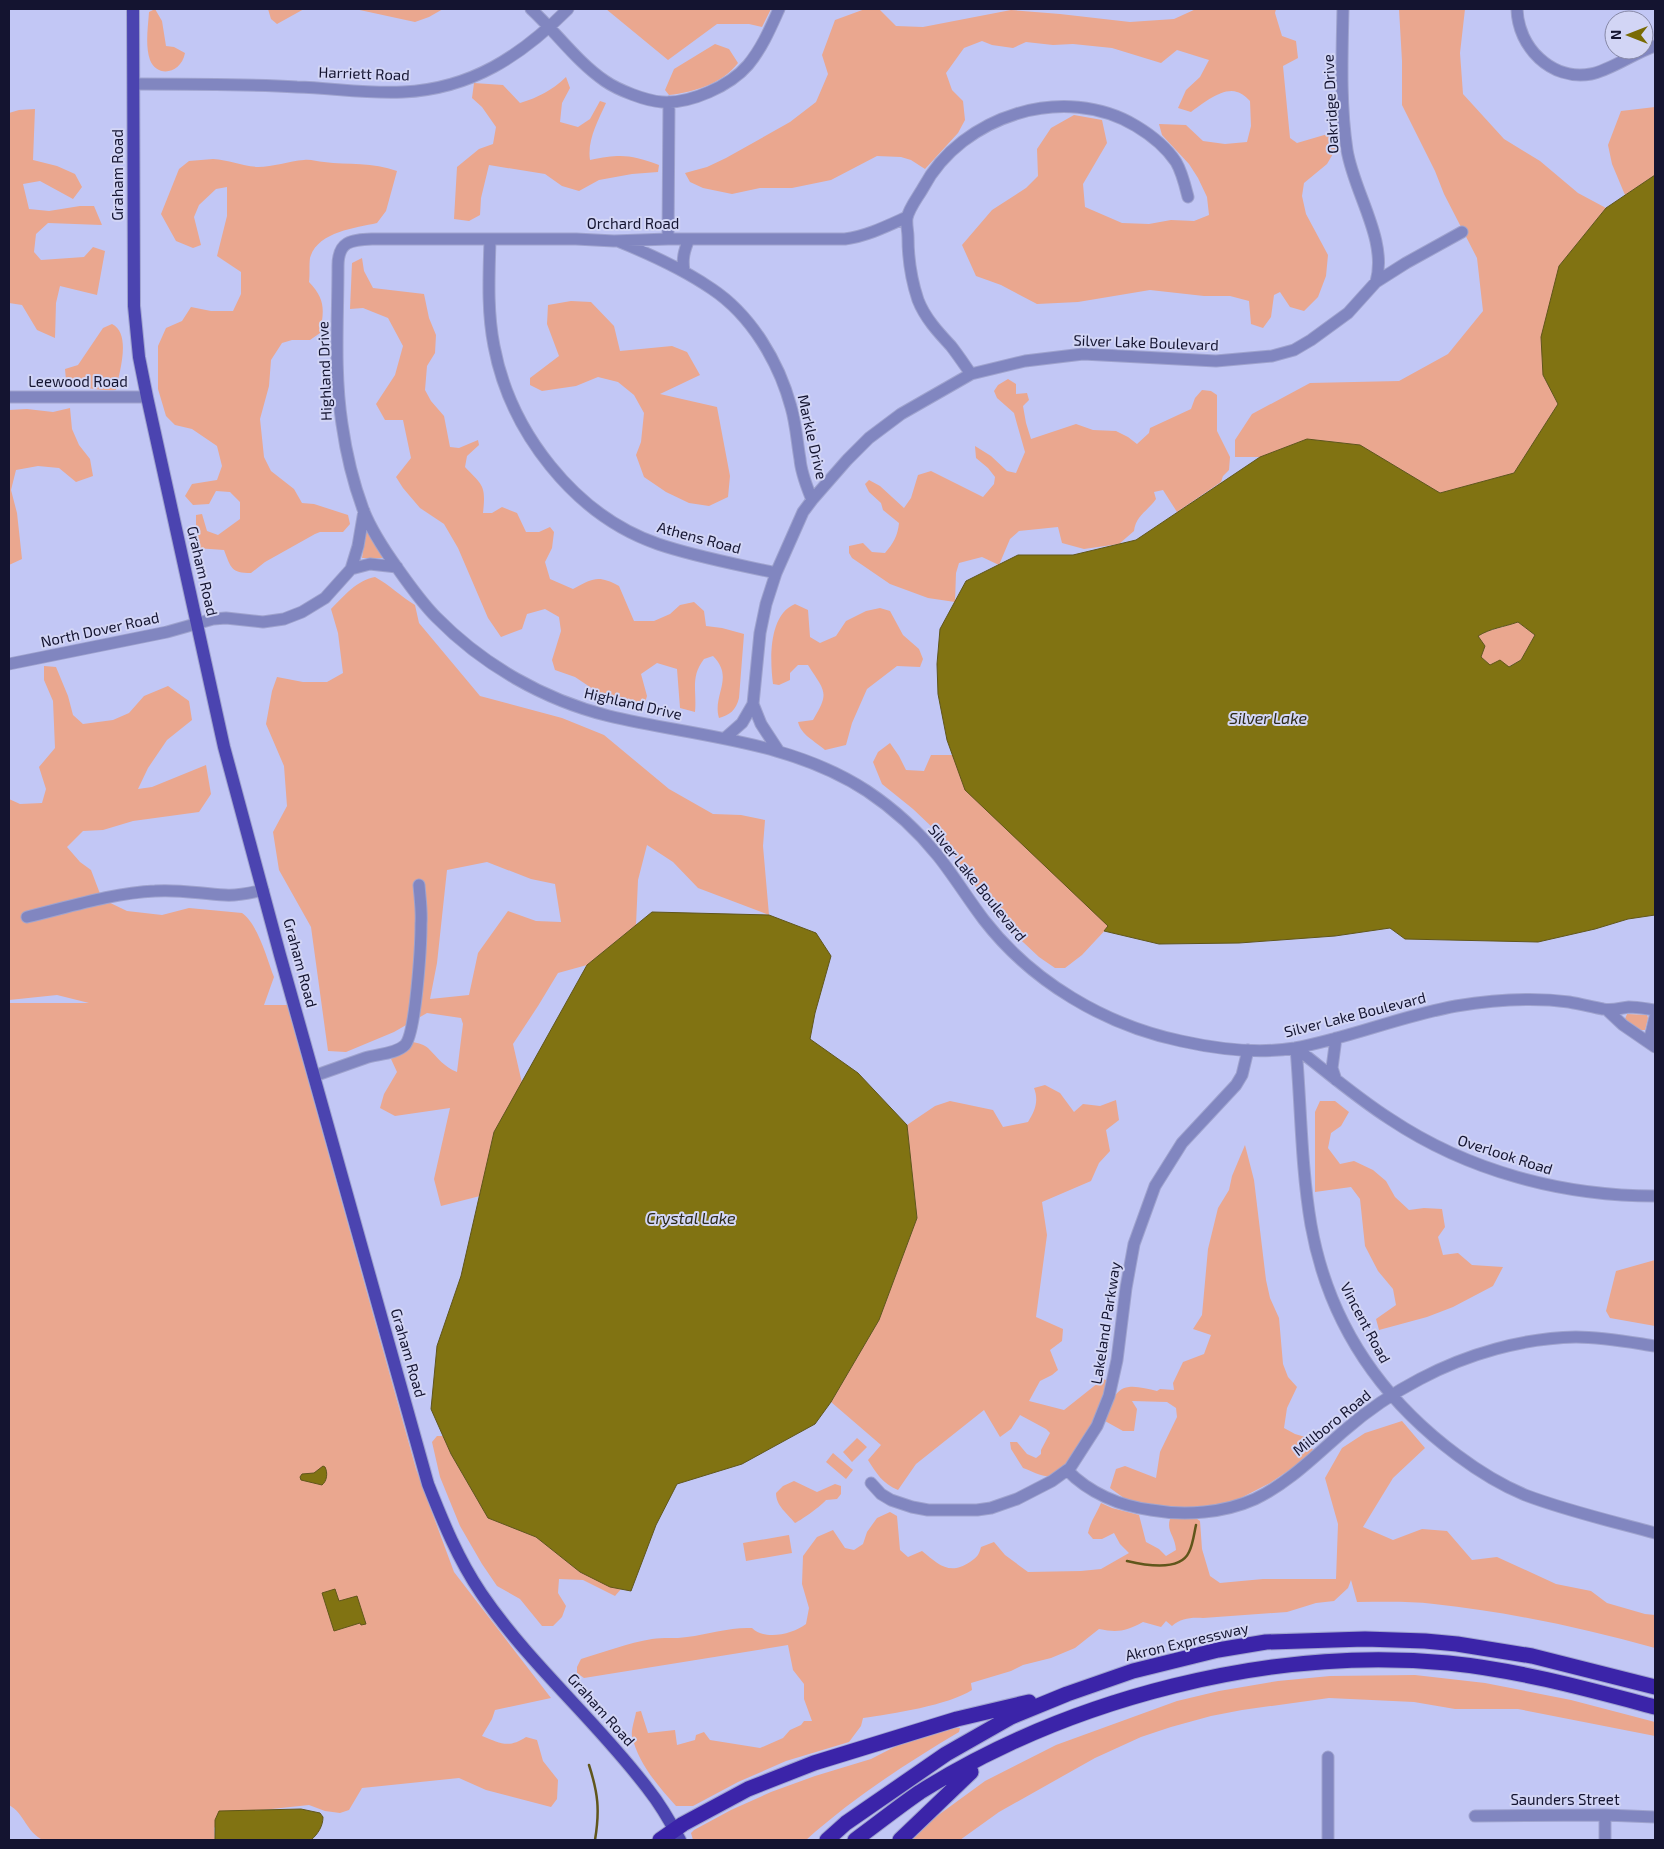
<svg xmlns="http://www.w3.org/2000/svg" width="1664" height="1849" viewBox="0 0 1664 1849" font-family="'Exo 2',sans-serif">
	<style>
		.green { fill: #eaa78f; fill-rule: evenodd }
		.water { fill: #817312; stroke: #60561b; fill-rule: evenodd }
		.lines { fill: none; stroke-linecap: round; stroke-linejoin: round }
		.stream { stroke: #60561b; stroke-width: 2.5 }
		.minor-casing { stroke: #9fa3ce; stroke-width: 13 }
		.major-casing { stroke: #9fa3ce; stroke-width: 14 }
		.highway-casing { stroke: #9fa3ce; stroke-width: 17 }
		.minor { stroke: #8186c0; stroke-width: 11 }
		.major { stroke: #4b44b0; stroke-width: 12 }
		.highway { stroke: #3b24a9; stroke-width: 15 }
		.labels { text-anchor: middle; stroke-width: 4; stroke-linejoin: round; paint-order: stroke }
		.street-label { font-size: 15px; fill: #141430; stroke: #d2d5f5 }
		.water-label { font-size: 16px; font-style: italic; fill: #2d2a16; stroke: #d2d5f5 }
	</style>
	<rect width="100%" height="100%" fill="#c2c7f5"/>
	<path class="green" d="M155,9L162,21L166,46L174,47L185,53C181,74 157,78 150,60C145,46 148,27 149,12Z
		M268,9H304L277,24L271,19Z
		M355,9H443L429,17L415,22Z
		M606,9H771L762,27L749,24H717L668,60Z
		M865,9L880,10L896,26L923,27L1011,10L1060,14L1130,22L1174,19L1196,9H1276L1275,13L1282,36L1296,41L1298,58L1283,66L1290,138L1297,143L1331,133L1337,147L1327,164L1304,183L1302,196L1306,214L1328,255L1326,276L1318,297L1304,311L1290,307L1280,292L1274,295L1271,317L1263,328L1251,324L1249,301L1230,296H1204L1150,290L1078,302L1037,304L1001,285L976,276L962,245L992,210L1026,188L1038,176L1037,149L1051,128L1074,115L1102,120L1107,143L1083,184L1085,207L1122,223L1149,224L1171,220L1194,221L1209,215L1207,197L1198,178L1189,164L1162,135L1159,124L1186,125L1203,141L1225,144L1247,142L1251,126L1250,101C1247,98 1242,93 1237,92C1223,87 1202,104 1191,112L1178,108L1186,90L1200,77L1209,60L1177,50L1161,63L1112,48L1073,44L1053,45L1026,42L1013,48L992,45L982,41L964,48L946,73L952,90L963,101L965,120L958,133L925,169L911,160L901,157L877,156L831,180L792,188H760L732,194L703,188L690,182L685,173L707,167L726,158L790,122L816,102L828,74L822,55L835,20Z
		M1399,9H1465L1460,53L1463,94L1504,139L1540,161L1578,193L1606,208L1559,266L1543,375L1558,404L1514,473L1440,493L1360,445L1307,439L1260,457H1235V440L1252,414L1310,383L1399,381L1448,354L1483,311L1477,258L1444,194L1435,171L1402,105V61Z
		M715,44L729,49L738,63C722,84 694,92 669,95L665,90L674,69Z
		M566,77L570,88L562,103L560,122L578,127L590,119L600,101L606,103C598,121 587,140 590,160C620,154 630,154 659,165L658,172L632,174L599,180L579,191L562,186L545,174L489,165L481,198L480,215L469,221L454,219L457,167L479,149L493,144L496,127L482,107L472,98L474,83L503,85L520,103C539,97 551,91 566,77Z
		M1655,107V175L1625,195L1612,164L1608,145L1621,111Z
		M35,109L33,160L57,166L75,174L82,187L73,199L40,181L23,184L29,209L49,211L80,206H94L102,225L48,223L36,234L34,252L41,260L84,257L93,247L105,251L97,295L60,286L56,303L55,338L37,330L22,305L9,303V113L19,110Z
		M213,159C229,160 242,166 258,167C273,167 289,161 304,160C311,159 317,162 324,162C348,165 373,162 397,171L386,211L377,223C355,228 317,232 310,258C309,265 310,275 309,282C326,300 324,310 320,333L310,340H292L282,343L271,360L269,386L260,419L264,457L271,471L294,489L302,503L314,504L348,515L350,524L343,532H320L315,534L265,562L251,573C231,573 231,568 224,550L196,548V515L202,514L207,531L218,535L240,519V502L230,492L216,491L209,504L193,505L185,496L192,484L217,480L222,466L217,446L192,429L175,425L166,416L158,389V346L166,328L182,321L191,307L211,311H233L241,294V272L217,256L227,216V187L216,189L199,205L194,217L201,245L193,248L176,241L161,214L179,169L189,161Z
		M362,258L364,271L373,288L424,294L429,318L436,335L435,353L427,366L425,390L431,401L444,416L450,447L459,448L478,440L479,445L467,456L465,467C483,486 486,485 483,513H492L502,507L517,513L526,532H539L550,527L554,532L552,548L545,562L550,579L573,589C594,578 598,575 619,586L634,621H654L670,614L680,605L694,602L704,611L706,626L722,628L744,634L739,698C736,710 730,715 719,718C712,695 735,678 713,656L704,659C690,677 697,691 695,712L680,708L677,669L657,663L641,674L647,696L644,706L619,702L602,695L575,677L555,670L552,660L561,631L559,617L545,609L527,614L522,629L501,637L488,618L458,548L444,524L420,508L403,488L396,477L411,458L403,420H385L376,404L395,375L403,346L388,318L363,308L350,309L352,263Z
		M571,301L591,302L614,326L620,351L672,346L687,352L700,375L660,394L717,407L730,476L728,497L709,506L689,503L666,492L644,477L636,455L641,442L644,413L634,395L618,382L598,377L576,386L542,391L530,385V378L559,356L547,324L548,305Z
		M112,324C132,334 119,373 116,390C99,391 81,388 66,380L65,369L78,365L103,328Z
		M1008,379L1016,384V394L1027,393L1029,400L1023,406L1026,423L1031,439L1076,424L1093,430L1116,431L1128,437L1137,444L1149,433L1150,428L1191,409L1195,398L1202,390L1211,391L1217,395V431L1230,457L1229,470L1223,476L1221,482L1177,512L1163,490L1154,492L1156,499C1147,512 1136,515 1134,531L1119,544L1084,549L1062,543L1058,527L1019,531L1010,539L999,565L982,557L959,563L956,573L955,602L928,598L890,584L852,558L849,553V546L863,543L872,552L885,553C893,544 898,535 899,523L883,510L881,503L869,492L865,484L869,480L880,486L904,508L911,498L918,475L931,471L983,497L994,484L995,477L988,468L976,458L975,446L991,456L1007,471L1016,473L1025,452L1017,424L1014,413L997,398L994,391L998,385Z
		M70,408L72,429L79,445L90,459L93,476L76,482L59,468L38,466L16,470L11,490L17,513L22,559L9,565V410L27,409L53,412Z
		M368,531L382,556L383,558H362L366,532Z
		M375,577C390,585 400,596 415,605L419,623L480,696L562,718L604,735L669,789L713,814L741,815L765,820L763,846L769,915L698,888L673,862L647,845L638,880L636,925L587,965L558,973L538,1006L513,1044L522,1083L494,1132L480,1196L441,1206L434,1179L450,1108L395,1116L380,1108L384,1094L397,1072L391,1059L402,1054L413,1042C418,1043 425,1045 428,1048C438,1058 444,1067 457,1072L463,1024L461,1018L427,1013L394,1032L346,1052L328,1051L311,927L279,870L273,832L287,806L284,766L266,724L272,691L277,677L303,682H327L343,673L338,633L331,609C344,596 357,580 375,577ZM487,862L531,879L555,884L561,922L536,921L508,911L478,953L469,995L430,999L437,963L447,870Z
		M795,604L808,610L810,637L820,643L836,636L846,621L866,611L880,608L890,611L903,635L919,649L923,659L920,667L897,666L867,689L852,723L846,745L825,750C815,741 801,735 798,722L813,720C830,692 825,692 808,665H798L790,673V680L779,685L773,684C770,661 768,615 795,604Z
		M1518,622L1535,635L1521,660L1508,667L1490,665L1481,657L1485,646L1478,636C1492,628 1503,628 1518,622Z
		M44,666L56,667L68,696L73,715L83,724L113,720L129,713L144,696L168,686L189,701L192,720L167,740L148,768L138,789L152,787L206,765L211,794L199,812L133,821L103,830L83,831L67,847L80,862L91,870L102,899L127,911L162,915L189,908L242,913C258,924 267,959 274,977L264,1005H287L416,1469L454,1572L551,1698L495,1710L492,1719L482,1736C500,1743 508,1749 526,1737L537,1740L543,1761L558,1780L557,1799L551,1807L486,1790L459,1778L362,1788L349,1810L340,1813L325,1811L309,1805L262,1810L229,1812L214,1828L215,1840H43C27,1833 24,1813 9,1805V1003H89L57,995L9,1000V799L20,804L42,803L46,789L39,767L55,748L53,701L44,680Z
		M890,743L899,756L906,770L924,771L931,755H953L966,790L1109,926L1082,955L1065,968H1055L1039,957L1010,930L991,908L950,850L933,828L913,809L882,784L873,762L878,752Z
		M1627,1014L1647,1015L1648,1018L1645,1030H1641L1627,1021L1625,1019Z
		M1045,1085L1060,1093L1074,1112L1083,1104L1100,1106L1116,1100L1119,1120L1106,1130L1110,1151L1099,1163L1091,1181L1042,1202L1047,1235L1036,1317L1063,1329L1062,1341L1050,1350L1058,1370L1052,1375L1040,1381L1029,1401L1064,1410L1103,1379L1109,1381C1103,1404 1077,1464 1056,1475C1047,1480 1032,1471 1023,1468L1011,1449L1010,1442H1017L1027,1454L1036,1458L1041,1454V1450L1050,1433L1046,1429L1020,1415L1011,1429L1000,1437L984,1410L916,1464L898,1490C883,1484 876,1473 868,1460L881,1445L831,1402L879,1320L917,1218L907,1125L935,1106L950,1101L993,1110L1003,1127L1028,1122C1035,1111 1039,1101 1034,1088Z
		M1320,1101H1335L1349,1112L1341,1126L1331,1133L1328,1148L1340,1164L1354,1161L1373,1170L1386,1181L1395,1197L1409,1210L1424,1208L1442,1209L1445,1227L1438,1237L1443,1255L1458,1253L1472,1265L1503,1267L1493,1286L1453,1307L1427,1317L1379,1330L1376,1319L1396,1305L1393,1289L1378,1271L1365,1246L1360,1199L1351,1187L1315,1192V1112Z
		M1245,1145L1254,1180L1266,1280L1270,1298L1279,1318L1283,1364L1288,1377L1297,1387L1287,1408L1284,1428L1295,1434L1305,1437L1313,1450L1301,1462L1270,1483L1225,1506L1186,1511L1200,1521L1202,1549L1210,1576L1220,1583L1263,1579H1336L1338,1524L1325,1478L1342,1448L1365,1433L1402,1421L1425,1448L1393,1478L1363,1527L1393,1540L1422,1529L1447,1531L1472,1560L1497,1557L1556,1584L1591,1591L1607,1603L1645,1614L1655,1615V1648C1583,1628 1509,1612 1434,1604C1409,1601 1383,1602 1357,1602L1351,1580L1348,1588L1334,1601L1316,1603L1287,1612L1203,1618C1192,1617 1181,1618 1172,1626L1166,1621L1161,1627L1143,1622C1126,1631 1118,1633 1099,1629L1075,1648L1051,1658L1023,1665L1011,1671L971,1683L972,1690C949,1705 892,1714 863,1718L861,1726L849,1742L786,1761L738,1782L693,1806H676C658,1786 638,1763 632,1736C631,1729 635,1719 636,1712L641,1711L648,1733L675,1730L677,1745L695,1740L696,1735L704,1732L710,1740L760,1748L783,1738L790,1730L801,1725L804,1721H812L804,1699V1684L793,1670L788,1645L584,1678L577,1673V1667L581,1659C604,1652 628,1643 652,1639C663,1637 675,1639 687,1637C709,1634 730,1627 752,1628C765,1641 793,1634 806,1624L809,1608L802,1584L803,1556L817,1537L833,1530L845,1548L854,1550L863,1544L867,1532L877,1518L890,1512L897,1516L900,1550L908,1557L922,1551C938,1564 949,1576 970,1562C977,1557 979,1555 981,1547L994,1542L1005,1555L1028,1572L1081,1571L1101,1569L1129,1553L1120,1544L1114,1533L1102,1539H1093L1088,1533C1090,1522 1097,1513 1101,1503L1112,1508L1139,1515L1146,1542L1159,1549L1166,1556L1176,1550C1175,1533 1163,1531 1173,1512L1131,1503L1110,1488L1116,1469L1125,1466L1156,1478L1160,1452L1177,1417L1176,1408L1167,1402L1132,1401L1137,1409L1134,1431H1123L1105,1421C1109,1410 1113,1388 1129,1387C1137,1386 1148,1389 1157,1391L1160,1389L1174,1390L1173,1383L1183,1362L1204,1354L1211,1335L1193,1329L1202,1315L1208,1249L1218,1208L1229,1190L1232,1176Z
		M1655,1260V1326L1610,1318L1606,1311L1616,1271Z
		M437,1436H443L451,1454L488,1518L536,1537L580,1572L621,1589L615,1596L583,1580L559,1579L558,1593L566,1606L562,1617L553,1626H542L520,1599L497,1586L482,1564L460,1526L440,1477L432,1442Z
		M857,1438L867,1447L852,1462L843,1452Z
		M833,1453L853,1470L846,1479L826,1462Z
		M794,1481L817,1492L835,1484L841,1486V1494L837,1499L826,1500C821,1506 803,1519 795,1523C787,1513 776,1506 776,1493L783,1486Z
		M789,1535L792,1553L746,1561L743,1543Z
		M1415,1675L1485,1683L1571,1700L1655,1722V1736L1518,1709H1455L1414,1702L1329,1698L1242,1710L1211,1716L1171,1727L1141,1737L1095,1758L999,1812L960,1840H907L911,1835L985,1781L1056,1745L1177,1701L1219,1691L1278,1681L1330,1676Z
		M956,1728H960L959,1732C905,1764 853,1798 806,1840H693L691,1833L694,1830L731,1810L771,1792L815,1776L871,1759L908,1740Z"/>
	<path class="water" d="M1655,175V915L1628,919L1595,929L1538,942L1405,939L1390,928L1335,936L1239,943L1159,944L1104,931L1108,926L965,790L947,740L938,694L937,664L940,629L966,581L1018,555H1073L1136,540L1260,457L1307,439L1360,445L1440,493L1514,473L1558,404L1543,375L1541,337L1559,266L1606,208ZM1518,622L1535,635L1521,660L1509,667L1500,660L1490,665L1481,657L1485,646L1478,636C1491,628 1504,627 1518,622Z
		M652,912L769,915L816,933L831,956L815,1013L810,1039L858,1073L907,1125L917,1218L879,1320L831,1402L815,1424L742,1464L677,1484L656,1525L631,1591L610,1587L580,1572L536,1537L488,1518L451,1454L431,1409L437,1346L461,1276L494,1132L587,965Z
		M323,1466L325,1467C328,1473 327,1481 322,1485L301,1480L300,1477L302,1474L314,1473Z
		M335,1589L339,1601L357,1596L366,1624L361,1625L360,1623L334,1631L322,1593Z
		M301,1809L320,1813L323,1817C323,1826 318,1834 311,1840H215V1820L219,1811Z"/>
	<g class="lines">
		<path class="stream" d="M1127,1561C1144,1565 1180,1572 1189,1552C1193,1544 1194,1534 1196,1525
			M589,1765C598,1793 600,1810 595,1840"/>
		<defs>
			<path id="minor" d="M531,9C556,32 577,62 605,81C618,90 646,101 662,102C690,104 730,86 748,65C762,48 770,29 779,9
				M1343,9C1342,55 1340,104 1347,150C1354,193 1388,240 1376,282
				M1517,9C1518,47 1551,81 1591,74C1609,71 1636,52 1655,46
				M134,84C188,84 243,84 297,87C332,88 368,94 403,92C471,89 521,56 568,9
				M907,217C887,226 867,236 845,239H668L614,241L576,239H372C351,240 338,241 338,266C338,319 334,372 342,424C346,452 353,482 363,509C371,530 385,551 398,569C410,586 422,603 436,617C483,665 544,700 609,716C697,737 789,740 867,791C894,809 918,831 938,856C954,876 968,899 984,920C1032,982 1105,1025 1181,1041C1217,1049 1258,1054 1295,1048C1349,1038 1401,1016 1456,1006C1493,1000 1531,997 1569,1002C1581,1004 1592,1007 1603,1009C1612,1011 1620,1008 1629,1007C1638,1007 1647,1009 1655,1010
				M668,239L669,102
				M490,240C489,275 487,311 494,346C510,431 574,515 658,544C696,557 736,564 776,573
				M620,242C652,255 683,269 712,289C751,315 779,362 791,407C796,424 797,442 800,459C801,473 807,487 812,500
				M684,271C682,259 684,251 689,239
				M971,374C964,364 958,355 951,346C938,332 925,318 918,300C911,279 908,259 908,237C908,231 906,224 907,218C909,208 918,197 923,188C962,115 1065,83 1136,126C1151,135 1166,147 1176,162C1182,172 1185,185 1188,197
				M9,397H147
				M351,569L370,564L397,567
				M9,664L167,632L213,619L226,618L263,622L284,619L302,612L325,598L351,569L358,546L364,511
				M753,704L761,724L778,750
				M725,738L742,723L753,704L760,633L766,604L776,573L803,512L812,500L847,460L869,438L901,414L971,374L1025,361L1083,354L1216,361L1272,356L1294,350L1311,340L1348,313L1376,282L1406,263L1462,232
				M27,917C69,907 112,893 155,891C179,889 201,894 225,895C238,896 250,893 263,890
				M1607,1010L1623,1025L1655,1047
				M1336,1038L1332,1068L1336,1080
				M1649,1042L1655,1017
				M1296,1048C1301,1106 1301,1167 1311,1225C1328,1320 1379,1397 1457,1455C1477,1470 1501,1485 1525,1495C1567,1511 1611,1521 1655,1533
				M1296,1048C1327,1072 1357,1098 1390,1119C1468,1171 1562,1196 1655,1196
				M314,1076C331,1070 348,1064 365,1058C377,1054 396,1054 405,1045C416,1033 421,944 421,924C422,911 420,898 419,885
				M1067,1470C1089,1493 1120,1506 1151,1510C1185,1516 1224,1513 1255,1499C1289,1483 1317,1454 1345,1430C1368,1410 1393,1393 1420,1379C1467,1354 1523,1338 1576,1337C1603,1337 1629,1342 1655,1346
				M871,1483L881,1494L891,1500L912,1507L928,1510H977L991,1508L1017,1499L1052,1481L1070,1468L1097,1426L1109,1396L1117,1360L1126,1288L1134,1244L1155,1186L1182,1143L1236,1085L1242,1075L1248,1050
				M1328,1757V1840
				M1605,1815V1840
				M1475,1816L1605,1815L1655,1817"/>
			<path id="major" d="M133,9L134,306L139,357L147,397L224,747L280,955L428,1484C443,1522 458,1559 481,1593C529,1664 596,1720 648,1789C660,1804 671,1823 680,1840"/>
			<path id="highway" d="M660,1840L683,1824L748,1789L814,1763L957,1719L1029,1702
				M827,1840L846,1823L946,1754L1011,1717L1067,1694L1133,1671L1218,1650L1266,1642L1365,1639L1425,1641L1457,1644L1532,1656L1655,1687
				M855,1840C877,1824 898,1807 920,1792C1070,1698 1271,1646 1448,1663C1518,1670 1587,1689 1655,1707
				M900,1840L971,1772"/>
		</defs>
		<use href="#minor" class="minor-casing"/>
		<use href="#major" class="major-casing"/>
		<use href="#highway" class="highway-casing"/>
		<use href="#minor" class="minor"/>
		<use href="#major" class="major"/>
		<use href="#highway" class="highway"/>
	</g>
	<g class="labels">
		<g class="street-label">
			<text transform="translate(364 74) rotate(2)" y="5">Harriett Road</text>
			<text transform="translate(1331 104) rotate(-93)" y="5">Oakridge Drive</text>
			<text transform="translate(118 175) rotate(-90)" y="5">Graham Road</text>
			<text x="633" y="229">Orchard Road</text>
			<text transform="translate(1146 343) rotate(2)" y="5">Silver Lake Boulevard</text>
			<text transform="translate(325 371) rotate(-92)" y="5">Highland Drive</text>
			<text x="78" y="387">Leewood Road</text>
			<text transform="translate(812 437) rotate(77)" y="5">Markle Drive</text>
			<text transform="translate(699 538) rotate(15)" y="5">Athens Road</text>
			<text transform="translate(202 571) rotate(77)" y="5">Graham Road</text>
			<text transform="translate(100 630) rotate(-12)" y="5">North Dover Road</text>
			<text transform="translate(633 704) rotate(13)" y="5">Highland Drive</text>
			<text transform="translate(977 883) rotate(51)" y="5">Silver Lake Boulevard</text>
			<text transform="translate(300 963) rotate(75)" y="5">Graham Road</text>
			<text transform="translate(1355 1015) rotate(-14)" y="5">Silver Lake Boulevard</text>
			<text transform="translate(1505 1155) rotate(18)" y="5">Overlook Road</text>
			<text transform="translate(1106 1323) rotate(-81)" y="5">Lakeland Parkway</text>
			<text transform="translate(1365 1323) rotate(62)" y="5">Vincent Road</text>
			<text transform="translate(408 1353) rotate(74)" y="5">Graham Road</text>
			<text transform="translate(1332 1423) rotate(-39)" y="5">Millboro Road</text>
			<text transform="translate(1187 1642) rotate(-13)" y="5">Akron Expressway</text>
			<text transform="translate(601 1710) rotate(48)" y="5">Graham Road</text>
			<text x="1565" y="1805">Saunders Street</text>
		</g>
		<g class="water-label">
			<text x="1268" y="724">Silver Lake</text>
			<text x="691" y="1224">Crystal Lake</text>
		</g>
	</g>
	<rect width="1664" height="1849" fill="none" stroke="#141430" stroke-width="20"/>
	<g transform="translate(1629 35) rotate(270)"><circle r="24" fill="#d2d5f5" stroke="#8688a6"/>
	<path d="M0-4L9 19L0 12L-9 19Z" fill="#796b04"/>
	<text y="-8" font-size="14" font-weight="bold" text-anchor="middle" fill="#141430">N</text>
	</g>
</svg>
